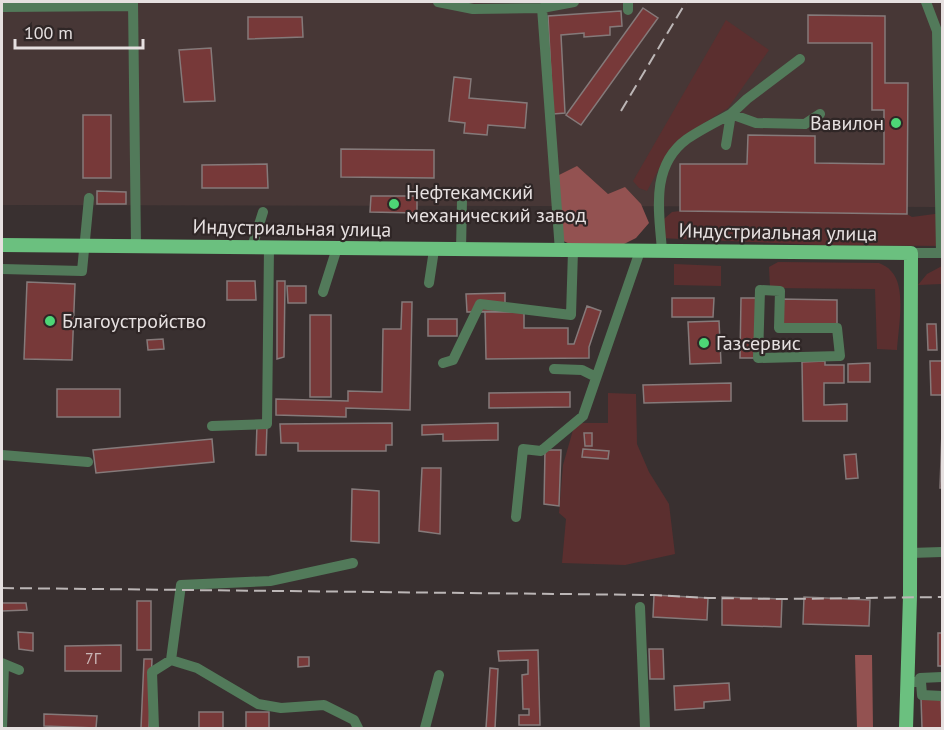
<svg xmlns="http://www.w3.org/2000/svg" width="944" height="730" viewBox="0 0 944 730" font-family="'PT Sans',sans-serif">
	<style>
		.built { fill: #473736 }
		.green { fill: #5b2f2f }
		.forest { fill: #935251 }
		.building { fill: #773939; stroke: #857a7a; stroke-width: 1.5 }
		.lines { fill: none; stroke-linecap: round; stroke-linejoin: round }
		.minor { stroke: #527a5a; stroke-width: 10 }
		.major { stroke: #6bc07f; stroke-width: 14 }
		.rail { stroke: #bcb6b6; stroke-width: 2; stroke-dasharray: 12 6; stroke-linecap: butt }
		.poi-dot { fill: #4dd676; stroke: #2f2626; stroke-width: 2 }
		.labels { text-anchor: middle; stroke-width: 4.5; stroke-linejoin: round; paint-order: stroke }
		.number-label { font-size: 16px; fill: #cab6b6 }
		.poi-label { font-size: 20px; fill: #e6e0e0; stroke: #2f2626; text-anchor: start }
		.street-label { font-size: 20px; fill: #e6e0e0; stroke: #2f2626 }
	</style>
	<rect width="100%" height="100%" fill="#393030"/>
	<path class="built" d="M2,2H942V207L2,205Z"/>
	<path class="green" d="M726,20L769,50L728,108L682,137L668,152L647,191L639,188L633,181Z
		M680,211L907,214L912,217L942,213V246L823,245L659,238L658,224L672,212Z
		M778,262L879,263C883,265 888,267 891,271C907,287 898,329 897,350L877,349L875,289L770,288L769,267Z
		M674,264L721,266V286L674,285Z
		M942,266V284L918,285L927,274Z
		M608,393L636,394L637,444L649,472L669,504L675,554L625,565L562,563L566,519L559,513L563,465L575,423H608Z"/>
	<path class="forest" d="M577,166L608,194L625,187L641,204L649,223L636,238L622,245H572L557,238L553,178Z
		M855,655H872L873,728H857Z"/>
	<path class="building" d="M643,8L658,18L581,125L566,115Z
		M621,11L622,26L610,27V35L584,37V33L561,35L565,113L553,114L548,16Z
		M808,15L885,16V83H908L907,214L680,211V164H747L748,135L815,136V163L884,164V110H872V43H808Z
		M248,17H302L303,37L248,39Z
		M211,48L215,101L184,102L179,50Z
		M454,77L471,79L469,98L527,103L525,128L488,125L487,135L464,133L465,123L449,121Z
		M83,115H111V178H83Z
		M341,149L434,150V178L341,177Z
		M267,164L268,188H202V165Z
		M97,191L126,192V204H97Z
		M371,196H417V213L370,212Z
		M227,281H255L256,300H227Z
		M277,281H285L284,357L277,359Z
		M27,282L75,284L72,360L24,359Z
		M287,286H306V303H288Z
		M505,293V311L467,312L466,294Z
		M672,298H714L713,317H672Z
		M741,298H759L758,358H740Z
		M780,299L837,300V325H780Z
		M402,302H412L410,410L346,408V417L276,415V399L348,401V391L382,392L383,329H401Z
		M587,306L601,311L589,347V358L486,359L485,312H524V328H568V344H574Z
		M310,315H331V397H310Z
		M428,319H457V336H428Z
		M719,321L721,363L690,364L688,322Z
		M927,324H936L937,350H928Z
		M163,339L164,349L148,350L147,340Z
		M825,361V365H844V383H824V405L847,404V421H803L802,362Z
		M930,361H942V395H931Z
		M870,363V382H848V364Z
		M731,383V401L644,403L643,385Z
		M57,389H120V417H57Z
		M570,392V407L489,408V393Z
		M392,423V445H386V451H298V443H281L280,424Z
		M498,423V440L443,441V434L422,435V425Z
		M257,424L267,425L266,455H256Z
		M942,431V488H940Z
		M584,433H592V446H585Z
		M212,439L214,462L96,473L93,450Z
		M583,449L609,451L608,459L582,457Z
		M545,450H561L559,506L544,504Z
		M856,454L858,478L846,479L844,455Z
		M422,468H441L440,534L419,531Z
		M352,489L379,491V543L351,541Z
		M654,595L708,598L707,620L653,617Z
		M722,597L782,599L781,627L722,625Z
		M804,597L870,600L869,626L803,624Z
		M137,601H151V650H137Z
		M2,603H26L27,610L2,611Z
		M18,632L33,633V651L19,649Z
		M938,633H942V666H938Z
		M121,645V671H65V646Z
		M649,649H663L664,679H650Z
		M538,650L540,725H519V715H529V709H523L522,675L528,674V660L499,661L498,651Z
		M298,657H309V666L298,667Z
		M144,659H152L149,728H141Z
		M490,668L498,669L495,728H486Z
		M729,683L730,700L704,702V708L675,710L674,686Z
		M941,697L942,728H922L921,698Z
		M199,712H223V728H199Z
		M246,712H269V728H246Z
		M44,714L97,716L96,728L44,726Z"/>
	<g class="lines">
		<path class="minor" d="M133,2L136,246
			M438,2L473,9L542,8
			M628,2V10
			M926,2L937,31L941,253
			M2,7L133,6
			M800,59L747,99L731,114L756,123L805,124L820,114
			M252,247L263,212
			M461,250L462,200
			M662,250C659,212 650,166 687,139C700,130 716,122 731,114L726,145
			M560,251L542,8L574,2
			M911,253H942
			M2,269L82,271L89,198
			M429,283L434,250
			M760,290L780,291L779,328H837L840,356L758,358Z
			M323,292L337,248
			M443,363L453,360L480,304L571,315L573,251
			M554,369L582,370L596,377
			M212,426L267,424L269,247
			M2,455L88,462
			M516,517L523,449L541,451L583,416L640,251
			M910,553L942,552
			M640,607L645,728
			M171,660L197,668L258,704L281,708L324,705L354,720L358,728
			M2,663L19,670
			M907,682H921L920,678L942,677
			M921,682L922,695L942,696
			M2,728L4,664
			M154,728L152,672L171,660L181,585L270,581L353,563
			M425,728L439,675"/>
		<path class="major" d="M2,245L911,253L910,596L906,728"/>
		<path class="rail" d="M621,111L686,2
			M2,588L654,595L708,598L782,599L942,597"/>
	</g>
	<g class="poi-dot">
		<circle cx="896" cy="123" r="6"/>
		<circle cx="394" cy="204" r="6"/>
		<circle cx="50" cy="321" r="6"/>
		<circle cx="704" cy="343" r="6"/>
	</g>
	<g class="labels">
		<g class="number-label">
			<text x="93" y="664">7Г</text>
		</g>
		<g class="poi-label">
			<text x="884" y="130" text-anchor="end">Вавилон</text>
			<text x="406" y="199">Нефтекамский<tspan x="406" dy="23">механический завод</tspan></text>
			<text x="62" y="328">Благоустройство</text>
			<text x="716" y="350">Газсервис</text>
		</g>
		<g class="street-label">
			<text transform="translate(292 228) rotate(1)" y="7">Индустриальная улица</text>
			<text transform="translate(778 232) rotate(1)" y="7">Индустриальная улица</text>
		</g>
	</g>
	<rect width="944" height="730" fill="none" stroke="#e6e0e0" stroke-width="6"/>
	<path d="M15 39v9h128v-9" fill="none" stroke="#e6e0e0" stroke-width="3"/>
	<text x="24" y="39" font-size="18" fill="#e6e0e0" stroke="#2f2626" stroke-width="4.5" paint-order="stroke">100 m</text>
</svg>
